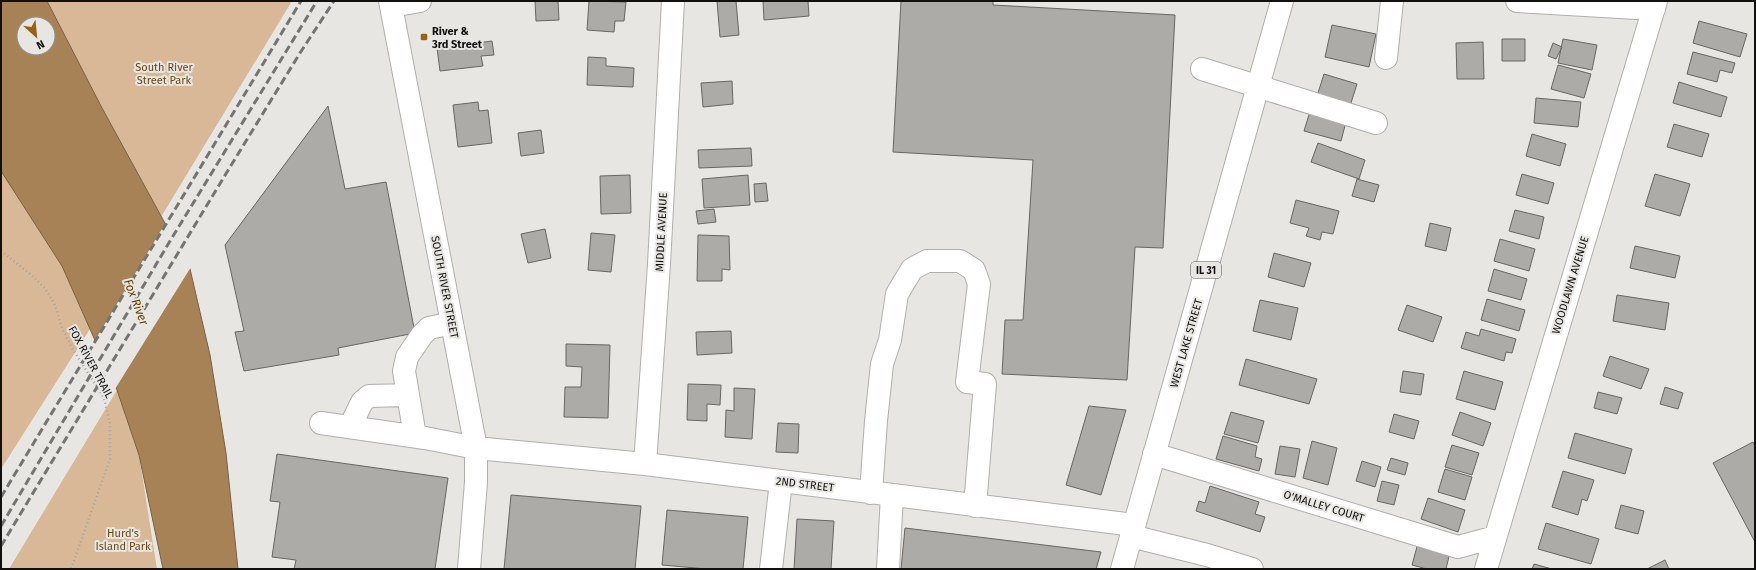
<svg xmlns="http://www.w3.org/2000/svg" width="1756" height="570" viewBox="0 0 1756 570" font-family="'Fira Sans',sans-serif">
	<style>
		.green { fill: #d8b896 }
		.water { fill: #a78257; stroke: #7a6041; fill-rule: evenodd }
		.pier { fill: #e8e6e3 }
		.building { fill: #adaba8; stroke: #686563 }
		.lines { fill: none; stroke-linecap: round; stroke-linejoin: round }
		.minor-casing { stroke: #b1aeac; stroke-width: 24 }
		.major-casing { stroke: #b1aeac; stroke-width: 24 }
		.path { stroke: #a6a4a2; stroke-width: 2.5; stroke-dasharray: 1 3; stroke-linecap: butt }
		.minor { stroke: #fff; stroke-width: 22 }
		.major { stroke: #fff; stroke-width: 22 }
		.rail { stroke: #767473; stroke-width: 3; stroke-dasharray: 8 4; stroke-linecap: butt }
		.poi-dot { fill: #976218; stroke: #e8e6e3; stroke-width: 1.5 }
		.labels { text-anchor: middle; stroke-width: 4; stroke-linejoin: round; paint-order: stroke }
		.shield { fill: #e8e6e3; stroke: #52504f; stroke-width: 1 }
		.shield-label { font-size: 10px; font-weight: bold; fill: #11100f }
		.poi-label { font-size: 11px; font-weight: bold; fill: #11100f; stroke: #e8e6e3; text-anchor: start }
		.park-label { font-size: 11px; fill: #6d4611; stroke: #e8e6e3 }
		.street-label { font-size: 11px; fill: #11100f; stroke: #e8e6e3 }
		.water-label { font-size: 12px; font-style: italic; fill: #633d03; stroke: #e8e6e3 }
	</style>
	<rect width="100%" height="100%" fill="#e8e6e3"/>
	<path class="green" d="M47,1H292L161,217L102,108Z
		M1,169L62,266L90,329L1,469Z
		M117,390L139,455L157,569H9Z"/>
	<path class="water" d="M1,1H47L102,108L190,269L210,355L226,453L238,569H163L139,455L117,390L62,266L1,171ZM24,24H48V48H24Z"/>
	<path class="pier" d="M166,222L191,267L115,389L94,342Z"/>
	<path class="building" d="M535,1H558L559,20L536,21Z
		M589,1L626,2L624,21H615L614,32L587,30Z
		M717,1H736L739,35L720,37Z
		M763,1H808L809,16L764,20Z
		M901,1H993V5L1175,15L1163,248L1135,247L1127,380L1002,374L1005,320H1023L1033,160L893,152Z
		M1699,21L1747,34L1740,57L1693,43Z
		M1332,25L1376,34L1369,67L1325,57Z
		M1502,39H1525V61H1502Z
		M1563,39L1597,45L1592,70L1558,63Z
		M492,41L494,55L481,56L483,66L440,71L437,48Z
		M1483,42L1484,79H1457L1456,43Z
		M1553,43L1562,47L1556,59L1548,56Z
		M1693,52L1735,63L1732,73L1720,70L1717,82L1687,74Z
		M588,57L606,58V66L634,68L633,87L587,85Z
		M1558,65L1591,74L1584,98L1551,89Z
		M1324,74L1357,84L1350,106L1317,96Z
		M732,81L733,104L703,107L701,83Z
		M1679,82L1727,97L1721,117L1673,103Z
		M1536,98L1581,102L1578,127L1534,123Z
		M478,102L479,111L488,110L492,143L458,147L453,105Z
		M328,106L345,189L386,182L415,333L338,348L339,355L244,371L235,332L244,331L225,245Z
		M1311,108L1347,118L1341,141L1304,131Z
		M1674,124L1709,134L1702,157L1667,147Z
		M541,130L544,153L521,156L518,133Z
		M1532,134L1566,144L1560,166L1526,156Z
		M1318,143L1365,160L1359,179L1311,162Z
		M751,148L752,166L699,168L698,150Z
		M1522,174L1554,183L1548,204L1516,195Z
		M1655,174L1690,184L1680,216L1645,206Z
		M630,175L631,213L601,214L600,176Z
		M748,175L750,205L704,208L702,179Z
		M1357,179L1379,185L1374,202L1352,196Z
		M766,183L768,201L755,202L754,184Z
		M1296,200L1339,211L1333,234L1322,232L1320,240L1306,236L1309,228L1290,223Z
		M714,209L716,222L698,224L696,211Z
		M1515,210L1544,217L1539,239L1509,231Z
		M1430,223L1451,228L1446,251L1425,246Z
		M545,229L551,258L528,263L521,234Z
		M591,233L615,235L611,272L588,270Z
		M698,235L729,236L730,270L722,269V281H697Z
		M1500,239L1535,249L1529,271L1494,261Z
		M1635,246L1680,256L1675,278L1630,268Z
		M1274,253L1311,263L1304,287L1268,277Z
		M1494,269L1527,279L1521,300L1488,291Z
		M1617,295L1669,303L1665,330L1613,321Z
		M1487,299L1525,310L1519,331L1481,320Z
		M1260,300L1298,308L1291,340L1253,331Z
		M1407,305L1442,317L1433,342L1398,330Z
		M1481,329L1516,339L1512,353L1506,352L1504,361L1461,348L1466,332L1479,336Z
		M731,331L732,353L697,355L696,332Z
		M566,344L610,345L608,418L564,417L565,387H581L582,367L566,366Z
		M1610,356L1649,369L1641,389L1603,376Z
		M1246,359L1317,379L1309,404L1239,385Z
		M1403,371L1424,374L1421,395L1400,392Z
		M1464,371L1503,382L1495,410L1456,399Z
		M688,384L721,385L720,405L707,404V421L687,420Z
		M1665,387L1683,393L1678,409L1660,404Z
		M734,388L755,389L752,439L725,437L726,410L734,411Z
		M1598,392L1622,398L1617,414L1594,408Z
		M1089,406L1126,410L1101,495L1066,485Z
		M1231,412L1264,421L1258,443L1224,434Z
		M1460,412L1491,423L1483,446L1452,435Z
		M1394,414L1419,421L1414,439L1389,432Z
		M778,423L799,424L798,453L776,452Z
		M1575,433L1632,449L1625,474L1568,458Z
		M1223,436L1257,446L1255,457L1262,459L1259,471L1216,459Z
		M1312,441L1337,448L1328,485L1303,478Z
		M1753,442L1755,446V542L1713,463Z
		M1452,445L1479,453L1472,475L1445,467Z
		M1280,446L1300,449L1295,477L1275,474Z
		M277,454L448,478L435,569H294L296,560L272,557L280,502L270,501Z
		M1391,458L1408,463L1405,475L1387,470Z
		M1362,461L1381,467L1375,487L1356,481Z
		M1445,469L1472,477L1465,500L1438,492Z
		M1563,471L1594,480L1587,501L1582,499L1578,515L1552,507Z
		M1382,481L1399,485L1394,505L1377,501Z
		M1210,486L1259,502L1255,514L1265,517L1260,532L1196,511L1199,501L1205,503Z
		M511,495L641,506L635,569H504Z
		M1428,498L1465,510L1458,532L1421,519Z
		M1621,505L1644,511L1638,534L1615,528Z
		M667,510L748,517L743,569H707L662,565Z
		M797,519L834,521L831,569H794Z
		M1546,523L1599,539L1591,564L1538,549Z
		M905,528L1101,552L1096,569H901Z
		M1418,543L1450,552L1446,569H1427L1412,565Z
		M1665,560L1669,569H1647Z
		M1534,564L1552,569H1532Z"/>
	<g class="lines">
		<defs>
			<path id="minor" d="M390,1L476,448V482L469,569
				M1517,1L1654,9
				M392,6L420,1
				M1386,58L1392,1
				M1202,69L1376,123
				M321,423L425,438L476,448L645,464L1134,525
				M350,427L362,402L369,396L408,395
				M415,436L404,371L407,357L422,335L429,328L452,323
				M1154,454L1458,547L1495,537
				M645,464L659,264L673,1
				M871,493L876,421L882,364L890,340L897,294L912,269L927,261H960L974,270L979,284L967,382L985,384L975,506
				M1131,536L1207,555L1252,569
				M771,569L781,481
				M888,569L892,495
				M1486,569L1656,1"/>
			<path id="major" d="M1122,569L1282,1"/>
		</defs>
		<use href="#minor" class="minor-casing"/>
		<use href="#major" class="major-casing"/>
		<path class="path" d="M1,251L29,273L45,288L55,305L62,328L72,348L104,398L110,424V459L71,569"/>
		<use href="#minor" class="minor"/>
		<use href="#major" class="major"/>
		<path class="rail" d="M1,497L301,1
			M1,526L170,241L317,1
			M1,546L227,172L300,53L334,1"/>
	</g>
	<rect class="poi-dot" x="420" y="33" width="8" height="8" rx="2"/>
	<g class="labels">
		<rect class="shield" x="1191" y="262" width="30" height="16" rx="3"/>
		<g class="shield-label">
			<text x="1206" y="274">IL 31</text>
		</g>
		<g class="poi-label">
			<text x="432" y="35">River &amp;<tspan x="432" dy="13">3rd Street</tspan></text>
		</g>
		<g class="park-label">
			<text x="164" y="71">South River<tspan x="164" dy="13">Street Park</tspan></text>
			<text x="123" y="537">Hurd's<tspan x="123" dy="13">Island Park</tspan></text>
		</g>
		<g class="street-label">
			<text transform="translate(661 232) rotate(-87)" y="4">MIDDLE AVENUE</text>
			<text transform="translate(1570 285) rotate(-73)" y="4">WOODLAWN AVENUE</text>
			<text transform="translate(445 287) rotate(79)" y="4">SOUTH RIVER STREET</text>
			<text transform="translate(1186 343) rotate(-74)" y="4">WEST LAKE STREET</text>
			<text transform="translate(91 362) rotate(61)" y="4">FOX RIVER TRAIL</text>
			<text transform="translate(805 484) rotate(7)" y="4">2ND STREET</text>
			<text transform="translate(1324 506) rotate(17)" y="4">O'MALLEY COURT</text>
		</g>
		<g class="water-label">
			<text transform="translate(136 302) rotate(69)" y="4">Fox River</text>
		</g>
	</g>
	<rect width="1756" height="570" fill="none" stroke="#11100f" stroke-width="4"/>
	<g transform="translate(36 36) rotate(153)"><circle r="19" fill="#e8e6e3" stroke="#92908e"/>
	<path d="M0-3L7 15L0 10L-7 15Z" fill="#976218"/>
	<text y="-6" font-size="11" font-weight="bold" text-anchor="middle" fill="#11100f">N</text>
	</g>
</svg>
